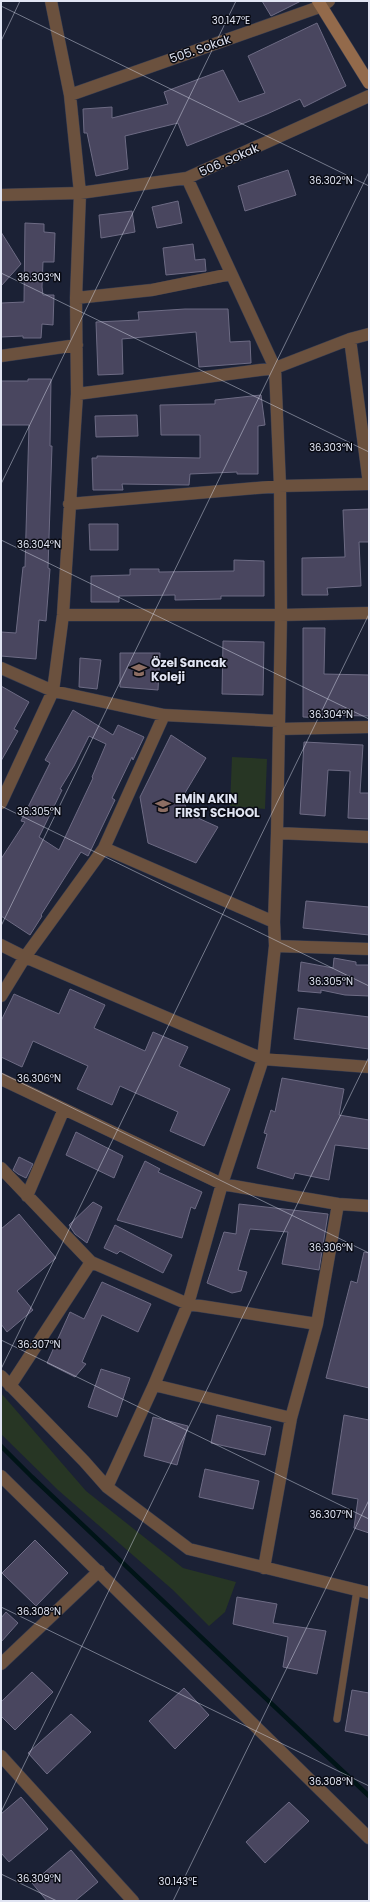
<svg xmlns="http://www.w3.org/2000/svg" width="370" height="1902" viewBox="0 0 370 1902" font-family="Poppins,sans-serif">
	<style>
		.green { fill: #273624 }
		.lines { fill: none; stroke-linecap: round; stroke-linejoin: round }
		.stream { stroke: #001417; stroke-width: 4.5 }
		.building { fill: #49465f; stroke: #6d6b84; fill-rule: evenodd }
		.lane-casing { stroke: #373c50; stroke-width: 8 }
		.street-casing { stroke: #373c50; stroke-width: 13 }
		.secondary-casing { stroke: #373c50; stroke-width: 13 }
		.lane { stroke: #6b513e; stroke-width: 7 }
		.street { stroke: #6b513e; stroke-width: 12 }
		.secondary { stroke: #936a4b; stroke-width: 12 }
		.ticks { fill: none; stroke: #e1e5f3; stroke-width: 1; stroke-opacity: 0.45 }
		.labels { text-anchor: middle; stroke-width: 3; stroke-linejoin: round; paint-order: stroke }
		.street-label { font-size: 12px; fill: #e1e5f3; stroke: #090b14 }
		.poi-label { font-size: 12px; font-weight: bold; fill: #e1e5f3; stroke: #090b14; text-anchor: start }
		.ticks-label { font-size: 10px; text-anchor: middle; fill: #e1e5f3; stroke: #090b14; stroke-width: 3; stroke-linejoin: round; paint-order: stroke }
	</style>
	<rect width="100%" height="100%" fill="#1b2135"/>
	<path class="green" d="M232,757L267,759L265,809L230,806Z
		M1,1393L86,1491L183,1568L236,1582L225,1612L209,1626L173,1590L58,1490L1,1434Z"/>
	<g class="lines">
		<path class="stream" d="M1,1446L32,1477L369,1796"/>
	</g>
	<path class="building" d="M262,1H301L271,16Z
		M317,23L346,86L304,107L300,99L267,114L187,146L178,123L125,136L128,169L96,176L87,133H84L83,109L112,107V118L168,104L164,92L223,70L239,102L265,93L248,56Z
		M288,170L296,195L245,211L238,186Z
		M178,201L182,223L157,228L152,207Z
		M132,211L135,232L101,238L99,215Z
		M25,223L44,224V232L55,233L54,262H43L42,287L43,295H54L53,325L42,324L41,338H23V336L1,337V303L24,302Z
		M1,232L21,264L1,286Z
		M193,244L195,260L205,259L206,271L166,275L163,248Z
		M185,309H228L230,342L250,341L251,363L199,367L196,332L122,339L123,374L98,375L96,322L139,320L138,312Z
		M28,379H51L50,446H52L48,568L50,569L46,621L39,620L36,659L1,656V632L16,633L23,567H25L29,425H1V381H28Z
		M261,395L265,425L258,426V474H237V472L190,474L189,485L122,484L123,490H93L92,458H97V456L200,458V435H161L160,405L215,404V400Z
		M137,415L138,436L96,437L95,416Z
		M369,509V542H359L361,586L327,588L328,595H302V558L345,557L343,510Z
		M89,524H118V550H90Z
		M234,560L264,561V596H221V599L175,600V595L119,596V602H91V576L130,575V569H159V572L234,571Z
		M303,628H325L324,674L369,675V716L324,715V718L303,717Z
		M223,641L264,642L263,695L222,694Z
		M120,653H160L158,690L120,687Z
		M80,658L101,660L97,689L79,687Z
		M1,686L29,702L14,729L18,731L1,761Z
		M73,710L113,735L118,725L144,737L133,760L132,757L112,798L115,800L88,856L81,852L41,915L42,916L30,935L1,916V859L25,822L21,821L50,763L45,760ZM89,736L106,744L92,777L93,778L59,850L39,837L62,790L60,789L74,766Z
		M171,735L206,758L182,798L189,814L218,827L196,863L148,843L140,797Z
		M304,742L363,745L360,793H369V819L348,818L350,771L328,770L325,816L300,814Z
		M306,901L369,907V935L303,928Z
		M334,958L356,962V965H369V996L345,995L321,990V993L298,991L301,962L333,968Z
		M70,989L105,1005L94,1028L145,1051L153,1032L188,1047L179,1066L230,1089L204,1146L170,1131L178,1112L120,1086L112,1105L77,1089L88,1066L33,1041L22,1067L1,1057V1021L14,994L59,1014Z
		M298,1008L369,1017V1049L294,1039Z
		M282,1078L344,1089L339,1115L369,1120V1149L335,1145L329,1180L295,1173L293,1179L257,1168L267,1134L264,1133L271,1110L275,1112Z
		M76,1132L123,1156L114,1178L66,1155Z
		M19,1157L33,1164L26,1178L18,1174L13,1170Z
		M145,1161L160,1169L158,1172L202,1192L195,1209L191,1207L182,1238L117,1220Z
		M93,1202L102,1207L87,1243L75,1234L69,1225Z
		M239,1204L328,1214L319,1270L282,1264L288,1232L250,1229L238,1270L247,1272L241,1291L232,1293L207,1283L224,1232L236,1234Z
		M19,1214L56,1258L17,1291L33,1310L7,1332L1,1324V1229Z
		M115,1225L172,1255L163,1273L120,1251L117,1254L104,1248Z
		M364,1252L369,1253V1388L326,1378L351,1281L357,1283Z
		M102,1282L151,1304L138,1332L102,1315L82,1362L86,1364L75,1377L47,1363L70,1312L84,1319Z
		M101,1369L130,1378L117,1417L88,1407Z
		M217,1415L271,1427L265,1455L211,1443Z
		M344,1415L369,1420V1533L354,1528L358,1499L332,1494Z
		M153,1417L188,1426L177,1465L144,1456Z
		M205,1469L259,1481L253,1509L199,1497Z
		M35,1540L68,1573L36,1606L2,1573Z
		M237,1597L277,1604L273,1623L326,1631L317,1674L283,1667L288,1637L233,1624Z
		M6,1612L18,1623L1,1642V1618Z
		M32,1672L53,1692L15,1730L1,1716V1702Z
		M184,1688L209,1715L175,1749L149,1721Z
		M352,1690L369,1693V1736L345,1731Z
		M71,1714L91,1732L47,1774L28,1753Z
		M21,1797L48,1829L9,1862L1,1853V1814Z
		M289,1802L309,1821L265,1863L246,1842Z
		M71,1850L98,1882L75,1901H47L32,1883Z"/>
	<g class="lines">
		<defs>
			<path id="lane" d="M337,1719L357,1590"/>
			<path id="street" d="M70,95L322,6L329,1
				M1,195L80,193L187,178L369,96
				M76,298L152,290L231,274
				M350,339L369,484
				M1,356L77,345
				M77,394L275,368L350,339L369,334
				M69,504L280,486L369,484
				M63,615H281L369,613
				M1,668L53,691L164,715L278,721
				M279,729L369,727
				M1,803L53,691L63,615L77,394L76,298L80,193L70,95L51,1
				M277,833L369,837
				M104,848L274,922
				M1,945L25,957L263,1059L369,1067
				M275,946L369,949
				M1,996L25,957L104,848L164,715
				M1,1079L222,1184L338,1204L369,1206
				M1,1168L91,1262L188,1304L317,1324
				M27,1196L64,1109
				M1,1376L84,1461L107,1487L189,1549L369,1593
				M154,1385L291,1418
				M10,1386L91,1262
				M1,1476L369,1838
				M107,1487L154,1385L188,1304L222,1184L263,1059L275,946L274,922L277,833L281,615L280,486L275,368L187,178
				M264,1568L291,1418L317,1324L338,1204
				M1,1664L99,1571
				M1,1756L133,1901"/>
			<path id="secondary" d="M318,1L369,83"/>
		</defs>
		<use href="#lane" class="lane-casing"/>
		<use href="#street" class="street-casing"/>
		<use href="#secondary" class="secondary-casing"/>
		<use href="#lane" class="lane"/>
		<use href="#street" class="street"/>
		<use href="#secondary" class="secondary"/>
	</g>
	<path class="ticks" d="M1,6L369,186M1,41L20,1M1,273L369,452M1,484L236,1M1,540L369,719M1,806L369,986M1,926L369,172M1,1073L369,1253M1,1340L369,1519M1,1369L369,614M1,1607L369,1786M1,1812L369,1057M1,1874L57,1901M173,1901L369,1500"/>
	<defs>
		<symbol id="school-bare" viewBox="-9 -9 18 18"><path d="M0-5L7-2L0 1L-7-2ZM-4 1L0 2.5L4 1V4Q0 6-4 4Z" fill="#8d6e63" stroke="#090b14" stroke-width="2.5" paint-order="stroke"/></symbol>
	</defs>
	<g fill-rule="evenodd">
		<use href="#school-bare" x="128" y="659" width="22" height="22"/>
		<use href="#school-bare" x="152" y="795" width="22" height="22"/>
	</g>
	<g class="labels">
		<g class="street-label">
			<text transform="translate(200 49) rotate(-19)" y="4">505. Sokak</text>
			<text transform="translate(229 160) rotate(-24)" y="4">506. Sokak</text>
		</g>
		<g class="poi-label">
			<text x="151" y="667">Özel Sancak<tspan x="151" dy="14">Koleji</tspan></text>
			<text x="175" y="803">EMİN AKIN<tspan x="175" dy="14">FIRST SCHOOL</tspan></text>
		</g>
	</g>
	<g class="ticks-label">
		<text x="231" y="24">30.147°E</text>
		<text x="331" y="184">36.302°N</text>
		<text x="39" y="281">36.303°N</text>
		<text x="331" y="451">36.303°N</text>
		<text x="39" y="548">36.304°N</text>
		<text x="331" y="718">36.304°N</text>
		<text x="39" y="815">36.305°N</text>
		<text x="331" y="985">36.305°N</text>
		<text x="39" y="1082">36.306°N</text>
		<text x="331" y="1251">36.306°N</text>
		<text x="39" y="1348">36.307°N</text>
		<text x="331" y="1518">36.307°N</text>
		<text x="39" y="1615">36.308°N</text>
		<text x="331" y="1785">36.308°N</text>
		<text x="39" y="1882">36.309°N</text>
		<text x="178" y="1885">30.143°E</text>
	</g>
	<rect width="370" height="1902" fill="none" stroke="#e1e5f3" stroke-width="4"/>
</svg>
